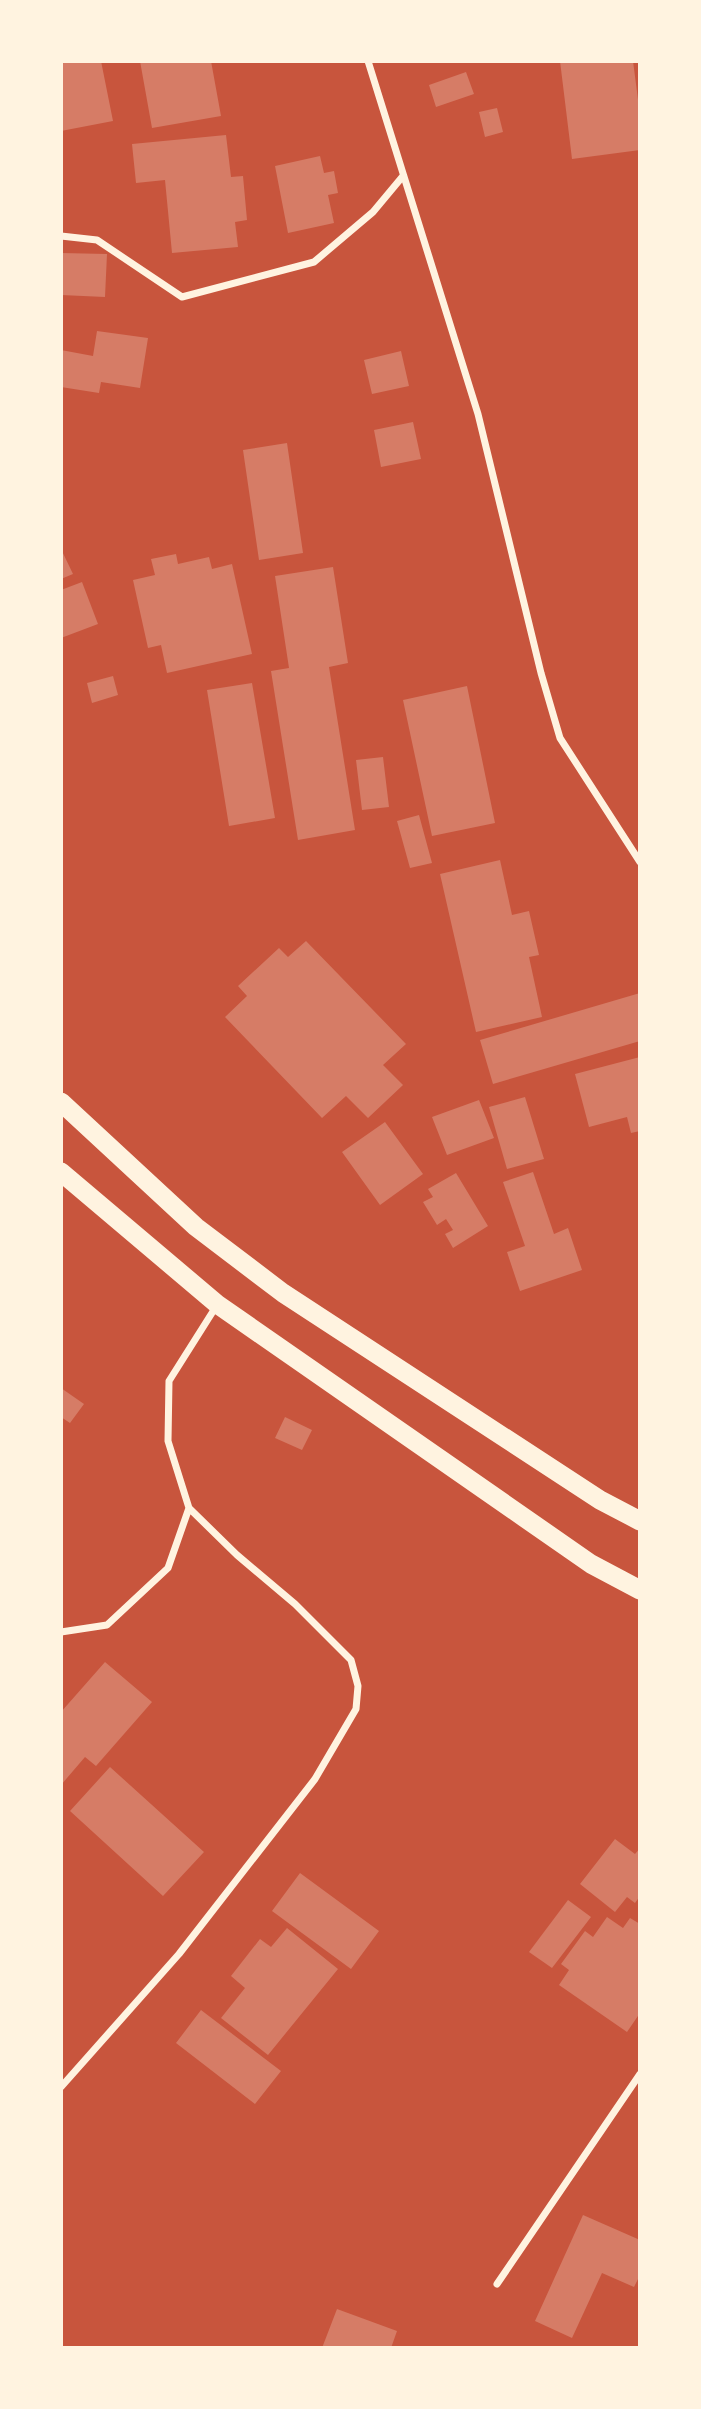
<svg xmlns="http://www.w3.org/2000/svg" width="701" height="2409" viewBox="0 0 701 2409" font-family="'Golos Text',sans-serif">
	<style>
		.building { fill: #d67c66 }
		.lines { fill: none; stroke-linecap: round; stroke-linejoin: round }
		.minor { stroke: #fff3e0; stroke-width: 7 }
		.trunk { stroke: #fff3e0; stroke-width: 19 }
	</style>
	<rect width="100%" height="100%" fill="#c8553d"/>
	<path class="building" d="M61,61H101L113,121L61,131Z
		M140,61H211L221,116L152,128Z
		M560,61H633L640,115V150L572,159Z
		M466,72L474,94L436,107L429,85Z
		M497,108L503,132L485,137L479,112Z
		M226,135L231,177L243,176L247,220L235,222L238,247L172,253L165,180L136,183L132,144Z
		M320,156L324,173L334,171L338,193L328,195L334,223L288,233L275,166Z
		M61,253L107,254L105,297L61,295Z
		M97,331L148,338L140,388L101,382L99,393L61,387V350L93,356Z
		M401,351L409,386L372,394L364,360Z
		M413,422L421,459L381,467L374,430Z
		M287,443L303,553L259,560L243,450Z
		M61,549L73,574L61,579Z
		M176,554L178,564L209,557L212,569L232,564L252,654L167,673L161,645L148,648L133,580L155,575L151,559Z
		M333,567L348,663L329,667L355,830L298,840L271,671L289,668L275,576Z
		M82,582L98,624L61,638V590Z
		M113,676L118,695L92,703L87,683Z
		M252,683L275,818L229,826L207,690Z
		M467,686L495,823L432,836L403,700Z
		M383,757L389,807L362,810L356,760Z
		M419,815L432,863L410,868L397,821Z
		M500,860L512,915L529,911L539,955L529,957L542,1017L476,1032L440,874Z
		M306,941L406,1044L383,1065L403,1085L368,1118L346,1096L322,1118L225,1017L247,996L238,986L279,948L288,957Z
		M640,993V1041L493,1084L480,1040Z
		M640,1057V1131L631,1133L627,1117L589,1127L575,1074Z
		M525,1097L544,1159L507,1169L489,1107Z
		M479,1100L494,1138L447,1155L432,1117Z
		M385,1122L423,1174L380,1205L342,1152Z
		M533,1172L554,1234L568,1228L582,1270L520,1291L507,1252L525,1246L503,1182Z
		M456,1173L488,1226L453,1248L445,1234L453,1230L446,1219L437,1225L423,1202L433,1197L428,1189Z
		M61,1388L84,1404L70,1423L61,1417Z
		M285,1417L312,1430L302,1450L275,1438Z
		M105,1662L152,1702L96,1766L85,1757L61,1785V1712Z
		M110,1767L204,1852L163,1896L70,1811Z
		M615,1839L635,1854L640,1848V1896L635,1903L627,1897L615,1912L580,1884Z
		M300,1873L379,1931L351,1969L272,1911Z
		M568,1900L591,1917L552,1968L529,1952Z
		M607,1917L623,1928L630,1918L640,1924V2013L627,2032L559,1985L569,1970L561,1964L585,1931L593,1937Z
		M287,1928L338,1969L268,2055L221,2018L245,1988L231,1976L260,1939L271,1947Z
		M201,2010L281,2071L255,2104L176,2043Z
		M583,2215L640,2240V2275L634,2287L602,2273L572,2338L535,2321Z
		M337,2309L397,2331L391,2348H322Z"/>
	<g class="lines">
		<path class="minor" d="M368,61L478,414L541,673L560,738L640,862
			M61,236L97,240L182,297L314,262L373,212L403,176
			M61,1632L107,1625L168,1568L189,1508L168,1441L169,1381L217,1305
			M61,2087L179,1954L315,1779L356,1709L358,1686L351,1660L295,1604L237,1555L189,1508
			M497,2284L640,2074"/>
		<path class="trunk" d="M61,1102L196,1227L283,1293L600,1500L640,1521
			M61,1172L217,1304L591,1564L640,1590"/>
	</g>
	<rect width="701" height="2409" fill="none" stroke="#fff3e0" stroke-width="126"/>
</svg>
